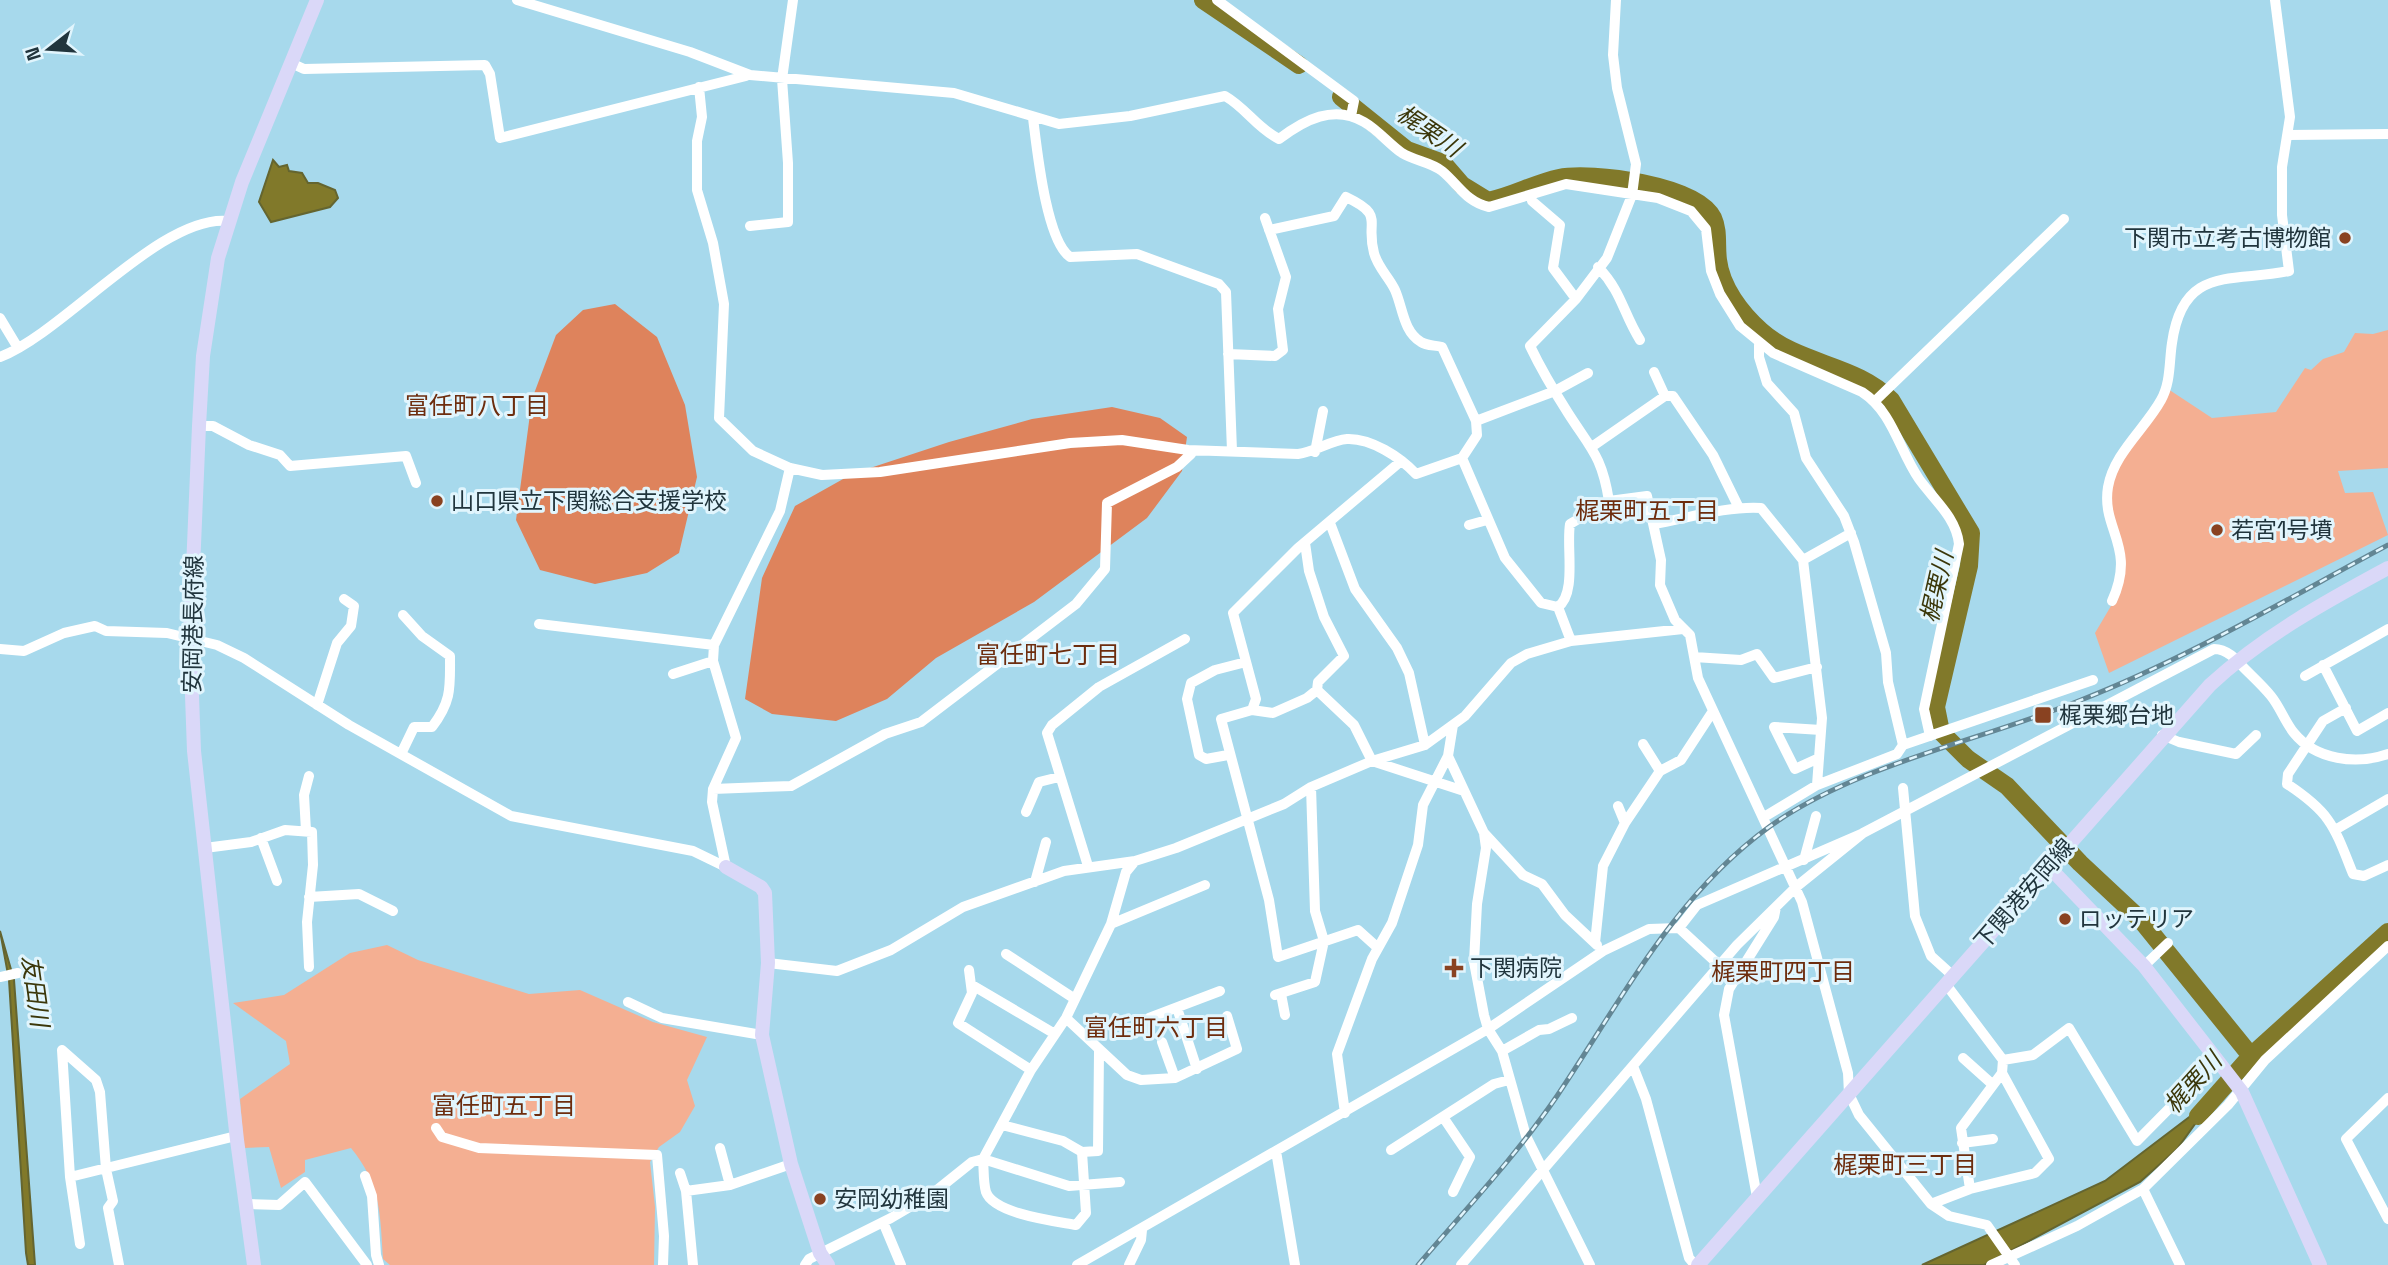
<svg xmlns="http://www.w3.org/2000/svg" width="2388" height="1265" viewBox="0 0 2388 1265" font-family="'Space Grotesk','Noto Sans JP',sans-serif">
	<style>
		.green { fill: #f4af92 }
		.forest { fill: #de835c }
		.water { fill: #81792a; stroke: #646530; stroke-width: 2 }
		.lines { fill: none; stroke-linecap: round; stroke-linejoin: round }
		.river { stroke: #81792a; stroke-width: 18 }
		.street { stroke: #fff; stroke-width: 10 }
		.secondary { stroke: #dad8f8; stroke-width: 14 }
		.rail-casing { stroke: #638694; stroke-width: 5 }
		.rail { stroke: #e1f5fd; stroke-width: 2.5; stroke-dasharray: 8; stroke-linecap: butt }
		.poi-dot { fill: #894221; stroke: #e1f5fd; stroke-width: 2.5 }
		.labels { text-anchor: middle; stroke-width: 6; stroke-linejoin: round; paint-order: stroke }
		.poi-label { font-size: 23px; fill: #21353d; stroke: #e1f5fd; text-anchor: start }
		.street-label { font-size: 23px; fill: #21353d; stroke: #e1f5fd }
		.water-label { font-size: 24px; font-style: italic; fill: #3b370a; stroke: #e1f5fd }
		.neighbourhood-label { font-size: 24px; fill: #6d2d0e; stroke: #e1f5fd }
	</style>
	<rect width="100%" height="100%" fill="#a7d9ec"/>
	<path class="green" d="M2388,330V468L2338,471L2345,493L2373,492L2388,535L2109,673L2095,633L2121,589L2110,493L2118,468L2168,389L2212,418L2276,412L2305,368L2311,370L2323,359L2344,352L2355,333L2373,334Z
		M387,945L418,960L529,994L580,990L653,1022L707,1037L687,1080L695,1106L680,1132L659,1147L650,1162L655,1207L654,1265H390L383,1259C380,1213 381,1185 351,1148L305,1160V1172L281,1188L269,1147L244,1148L240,1099L290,1064L286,1041L233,1003L284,995L350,953Z"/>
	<path class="forest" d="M615,304L657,337L685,405L697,477L679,553L647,573L595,584L540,570L516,520L532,399L556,335L583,310Z
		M1112,407L1160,418L1187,437L1182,471L1147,518L1034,602L936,658L887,699L836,721L772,714L745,699L762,578L795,506L852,474L949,442L1032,419Z"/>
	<path class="water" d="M273,160L279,167L287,165L289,171L302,173L308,183H318L335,190L338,198L330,207L271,222L259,202Z
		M0,931L14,980L35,1265H28L26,1253L9,980Z
		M2213,1099L2177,1149L2140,1182L1984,1265H1922L2105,1181Z"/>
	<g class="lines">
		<path class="river" d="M1203,0L1299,65
			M1341,97L1407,150L1443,163L1462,185L1488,201C1513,196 1535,183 1559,178C1591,171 1697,185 1713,218C1719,231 1716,245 1718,260C1721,287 1741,313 1761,331C1799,365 1856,364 1891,400L1971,533L1969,566L1936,707L1941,732L1968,759L2007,786L2080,863L2141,920L2251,1056
			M2198,1116L2251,1056L2388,932"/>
		<path class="street" d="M517,0L690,52L750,75L954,93L1059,124L1130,116L1225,96C1246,108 1257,128 1279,139C1304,120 1334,104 1364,122C1378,130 1389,144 1402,153C1415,161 1431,162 1442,171C1458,184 1466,202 1489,207L1566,184L1658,198L1691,211L1706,229L1711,271L1720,294L1740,326L1773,353L1862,392C1893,412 1899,450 1919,479C1934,500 1956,517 1959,544L1924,709L1930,736
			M1217,0L1354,101L1351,116
			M291,63L304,69L485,65L490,74L500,138L746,76
			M699,87L702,117L697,141V190L713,243L724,304L719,418L753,451L790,468L822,475L880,472L1070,443L1122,440L1188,450L1298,454C1315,452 1331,440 1347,439C1371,438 1400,457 1416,474L1462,458L1477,435L1476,421L1442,347C1435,345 1427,346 1421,342C1403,331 1403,308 1395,290C1389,277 1378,268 1374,253C1365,220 1386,216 1346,197L1334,216L1269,230
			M1033,118C1037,149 1046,240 1070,257L1137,254L1219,284L1226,292L1232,451
			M2288,135L2388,134
			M1531,195L1532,201L1560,225L1553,268L1576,299
			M750,226L788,222V163L782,79L793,0
			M1598,267C1622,292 1623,313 1640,340
			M0,318L18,348
			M1759,345V357L1767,383L1794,413L1806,458L1844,516L1854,542L1886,653L1888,682L1903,745
			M1228,354L1275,356L1283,350L1278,309L1286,277L1265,218
			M0,357C65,332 162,213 229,221
			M1654,372L1665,396
			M1875,401L2064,219
			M1476,421L1555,391L1588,373
			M199,426H213L249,445L280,455L290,466L406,456L416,483
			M1593,446L1665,396H1673L1713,455L1738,506
			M1315,452L1323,411
			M1462,458L1505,558L1541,603L1558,607
			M1609,501C1602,456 1591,449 1568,413C1554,391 1541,369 1530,346L1576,299L1607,258L1632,195L1636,164L1617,88L1613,55L1616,0
			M1330,523L1355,589L1397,648L1409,673L1425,745
			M1654,524C1688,518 1727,506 1761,508L1803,560L1822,718L1817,785
			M1469,525L1487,520
			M1305,543L1309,571L1324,617L1344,656L1318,682L1317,690L1307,698L1273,713L1252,710L1256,699L1233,613L1298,548L1400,462
			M1803,560L1851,533
			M2112,601C2137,546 2101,530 2108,487C2114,453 2145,429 2161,400C2171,382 2169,362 2172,343C2183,264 2233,283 2289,271L2282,215V167L2290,117L2275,0
			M1558,607C1577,593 1566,547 1570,524L1609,501L1647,496L1661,560L1660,585L1675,620L1690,635L1698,678L1802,902L1848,1073L1849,1094L1859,1115L1931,1204L1949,1216L1987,1225L2015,1265
			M1558,607L1571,641
			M539,624L714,645
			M0,649L24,651L64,633L95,626L106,631L167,633L217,645L244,658L349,725L511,816L693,851L726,867
			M1694,657L1741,660L1757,654L1774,678L1817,667
			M2323,665L2357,731L2388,713
			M673,674L713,661
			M2305,676L2388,629
			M1317,690L1354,725L1372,761L1464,791
			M317,705L337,643L351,626L354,606L344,599
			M2346,708L2323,721L2288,774L2287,784C2331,813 2334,826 2353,874L2364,876L2388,865
			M1252,710L1221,719L1269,900L1278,957L1358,930L1378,948
			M2162,735L2179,742L2236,754L2256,735
			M1643,744L1660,771
			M401,754L414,727H432C452,701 450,687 450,656L422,636L403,615
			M1228,755L1206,759L1199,755L1187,699L1191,683L1215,670L1246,662
			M1448,756L1484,833L1523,875L1542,884L1565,915L1597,945
			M1819,758L1795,769L1774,727L1821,730
			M1903,788L1915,916L1931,956L1952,975
			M713,789L791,786L885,734L921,722L1076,604L1105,569L1107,503L1177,467L1191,454L1188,450
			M1618,806L1625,823
			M1026,812L1039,782L1059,777
			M1764,817L1817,785L1897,754L1903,745L2093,680
			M2335,830L2388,799
			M306,831L304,795L309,776
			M1484,833L1486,848L1477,904L1474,962L1484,1015L1488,1029L1502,1051L1526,1136L1590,1265
			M261,838L277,881
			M205,848L251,842L285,830L312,832L313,865L307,922L309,967
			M1804,860L1816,816
			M1088,866L1047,733L1052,725L1099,687L1185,639
			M726,867L712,802L713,789L736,738L713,661L714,645L780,511L790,468
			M1035,882L1046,842
			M309,897L359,894L393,911
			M1111,924L1205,885
			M1679,928L1719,965
			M1595,943L1603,866L1625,823L1660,771L1681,760L1713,711
			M1006,954L1075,999
			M768,963L837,971L891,950L963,907L1064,871L1135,861L1176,848L1284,804L1311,787L1372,761L1425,745L1465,716L1511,663L1527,654L1571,641L1683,629
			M2144,966L2168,943
			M969,970L972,993L958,1023L1031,1070
			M0,977L18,973
			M1945,983L2003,1060
			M972,985L1055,1034
			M1281,994L1285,1015
			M1275,995L1315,982L1324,941L1315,911L1311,787
			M628,1002L662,1018L762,1035
			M1177,1008L1197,1069
			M1066,1018L1127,1075L1141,1080L1175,1078L1237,1049L1227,1016
			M1149,1018L1220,991
			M1162,1042L1175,1078
			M1502,1051L1539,1030L1549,1029L1572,1018
			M1963,1058L1992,1084
			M1633,1066L1646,1099L1689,1258L1695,1265
			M2388,1098L2346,1139L2388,1219
			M1345,1113L1337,1054L1372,959L1392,923L1418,845L1423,805L1448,756L1453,725
			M1443,1117L1470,1157L1453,1192
			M1002,1125L1063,1141L1082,1152L1086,1213L1076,1225C1055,1221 994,1214 986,1192C983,1182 984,1169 983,1159L1069,1186L1120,1182
			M436,1128L442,1137L479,1148L657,1155L664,1236L663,1265
			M1962,1143L1993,1139
			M720,1148L730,1185
			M1391,1150L1494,1084L1509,1080
			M1276,1151L1295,1265
			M1082,1152L1098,1151L1099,1051
			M680,1173L686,1191L693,1265
			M365,1176L372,1196L376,1255L379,1265
			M70,1177L236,1136
			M1970,1189L1961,1128L2002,1073
			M2143,1189L2180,1265
			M686,1191L730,1185L791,1164
			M1757,1197L1724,1015L1729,989L1774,917L1776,907
			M244,1204L279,1205L305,1182L367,1265
			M1931,1204L1970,1189L2035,1173L2049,1159L2002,1073L2003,1060L2033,1055L2069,1028L2137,1141L2218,1059
			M883,1222L901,1265
			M80,1244L70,1177L62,1050L96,1080L100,1092L106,1169L113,1201L108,1208L119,1265
			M805,1265L809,1259L891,1218L932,1194L972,1162L983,1159L1031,1070L1066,1018L1111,924L1126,872L1135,861
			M1077,1265L1488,1029L1603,951L1649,929L1679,928L1697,905L1861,834
			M1129,1265L1141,1240L1142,1230
			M1461,1265L1737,945L1796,887L1863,833L2214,649C2227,649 2236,659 2244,668C2253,677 2263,686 2271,696C2280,707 2285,722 2294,733C2316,760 2356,765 2388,754
			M1991,1265L2077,1226L2143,1189L2228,1105L2265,1060L2388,946"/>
		<path class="secondary" d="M726,867L761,887L765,893L768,963L762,1035L791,1164L820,1253L828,1265
			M2049,867L2144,966L2242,1092L2320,1265
			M254,1265L237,1140L194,751L190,640L199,426L203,356L218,258L242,182L317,0
			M1698,1265L2210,685C2263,636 2325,602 2388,568"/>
		<defs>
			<path id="rail" d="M1418,1265C1465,1210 1516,1156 1557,1096C1621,1001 1674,896 1769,827C1855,765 1982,740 2081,700C2188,658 2287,599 2388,545"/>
		</defs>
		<use href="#rail" class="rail-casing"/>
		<use href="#rail" class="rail"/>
	</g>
	<g class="poi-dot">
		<circle cx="2345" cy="238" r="7"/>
		<circle cx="437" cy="501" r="7"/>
		<circle cx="2217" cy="530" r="7"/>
		<rect x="2034" y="706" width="18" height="18" rx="3.5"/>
		<circle cx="2065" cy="919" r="7"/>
		<path d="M1450.5 957.5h7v7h7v7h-7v7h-7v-7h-7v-7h7z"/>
		<circle cx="820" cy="1199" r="7"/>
	</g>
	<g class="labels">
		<g class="poi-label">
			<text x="2331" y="246" text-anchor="end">下関市立考古博物館</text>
			<text x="451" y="509">山口県立下関総合支援学校</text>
			<text x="2231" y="538">若宮1号墳</text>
			<text x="2059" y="723">梶栗郷台地</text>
			<text x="2079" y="927">ロッテリア</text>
			<text x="1470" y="976">下関病院</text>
			<text x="834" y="1207">安岡幼稚園</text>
		</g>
		<g class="street-label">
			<text transform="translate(193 624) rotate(-89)" y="8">安岡港長府線</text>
			<text transform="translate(2024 894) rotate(-49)" y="8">下関港安岡線</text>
		</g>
		<g class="water-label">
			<text transform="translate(1429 131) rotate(34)" y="8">梶栗川</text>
			<text transform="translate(1937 587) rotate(-77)" y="8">梶栗川</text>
			<text transform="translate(35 991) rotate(82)" y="8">友田川</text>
			<text transform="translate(2193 1083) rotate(-48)" y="8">梶栗川</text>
		</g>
		<g class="neighbourhood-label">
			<text x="477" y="414">富任町八丁目</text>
			<text x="1647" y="519">梶栗町五丁目</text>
			<text x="1048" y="663">富任町七丁目</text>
			<text x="1783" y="980">梶栗町四丁目</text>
			<text x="1156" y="1036">富任町六丁目</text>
			<text x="504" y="1114">富任町五丁目</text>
			<text x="1905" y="1173">梶栗町三丁目</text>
		</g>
	</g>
	<g transform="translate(49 49) rotate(253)" stroke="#e1f5fd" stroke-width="5" paint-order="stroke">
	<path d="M0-5L12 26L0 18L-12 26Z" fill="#21353d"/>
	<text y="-10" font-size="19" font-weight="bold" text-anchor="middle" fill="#21353d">N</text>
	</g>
</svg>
